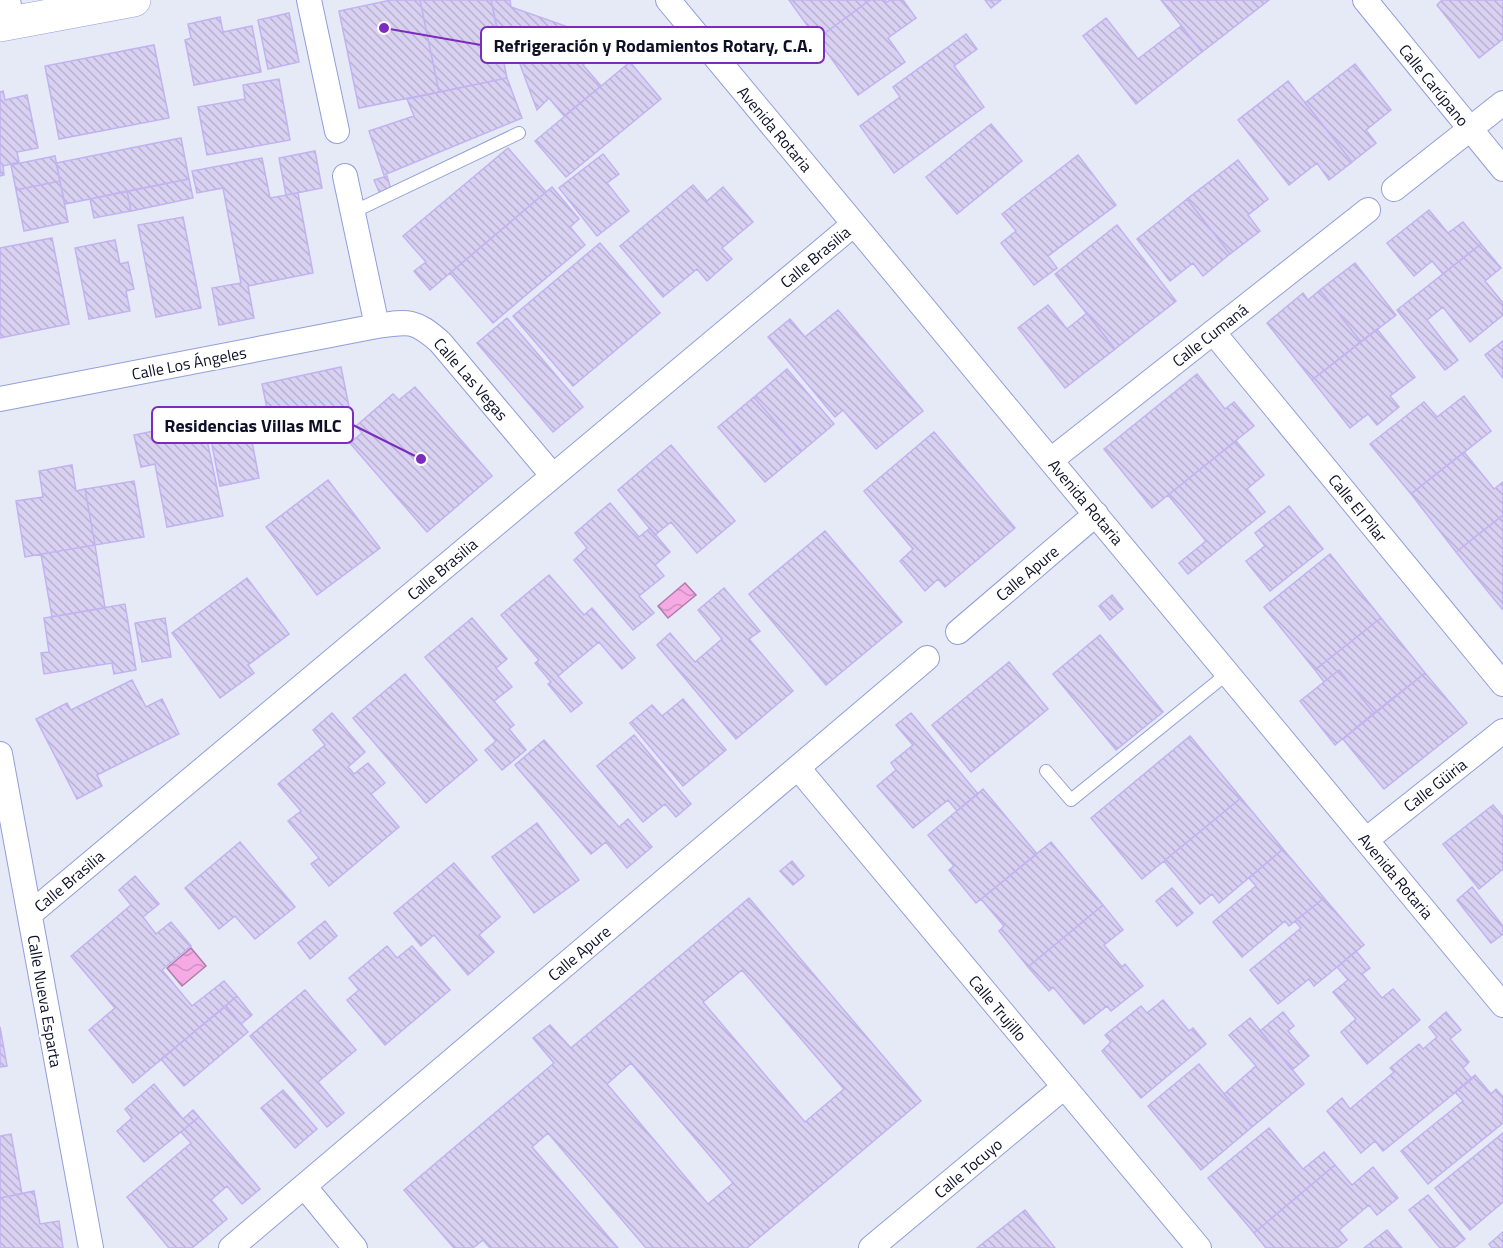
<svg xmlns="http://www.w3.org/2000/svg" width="1503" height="1248" viewBox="0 0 1503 1248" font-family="'Titillium Web',sans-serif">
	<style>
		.water { fill: url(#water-waves); stroke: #af7cab; stroke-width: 1.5 }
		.building { fill: url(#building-back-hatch); stroke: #c1b3f1; stroke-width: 1.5; fill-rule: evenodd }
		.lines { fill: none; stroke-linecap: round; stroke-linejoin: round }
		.lane-casing { stroke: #929ed9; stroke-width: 14 }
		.street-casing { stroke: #929ed9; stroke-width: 26 }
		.secondary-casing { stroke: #929ed9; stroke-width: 34 }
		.lane { stroke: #fff; stroke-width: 12 }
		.street { stroke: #fff; stroke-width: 24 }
		.secondary { stroke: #fff; stroke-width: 33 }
		.labels { text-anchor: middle; stroke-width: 4.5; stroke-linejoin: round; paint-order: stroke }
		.street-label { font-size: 16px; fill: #0d1026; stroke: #fff }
		.leader { fill: none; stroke: #7b2cbf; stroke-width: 2 }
		.callout-dot { fill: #7b2cbf; stroke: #fff; stroke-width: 2 }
		.callout { fill: #fff; stroke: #7b2cbf; stroke-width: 2 }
		.callout-label { font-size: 18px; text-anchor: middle; font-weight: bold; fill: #0d1026 }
	</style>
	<defs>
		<pattern id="water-waves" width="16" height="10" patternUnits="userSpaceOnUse" patternTransform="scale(1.5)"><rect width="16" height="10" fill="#f5aae4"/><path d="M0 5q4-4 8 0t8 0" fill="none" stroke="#d191c3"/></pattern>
		<pattern id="building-back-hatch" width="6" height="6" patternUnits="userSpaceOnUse" patternTransform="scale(1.5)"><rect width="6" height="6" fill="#d8d1f2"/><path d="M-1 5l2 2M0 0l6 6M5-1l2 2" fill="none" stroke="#b8b2cf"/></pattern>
	</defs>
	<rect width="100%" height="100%" fill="#e6e9f6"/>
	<path class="water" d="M685,583L696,595L668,618L658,606Z
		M191,948L206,966L182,986L167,968Z"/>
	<path class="building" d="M391,0H420L439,92L359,108L339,11Z
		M420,0H491L507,78L439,92Z
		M491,0H510L511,7L608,41L583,65L601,86L564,116L549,98L537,110L521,67L513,40H500Z
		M789,0H870L817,39Z
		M870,0H885L887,2L890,0H903L916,18L888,38L905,62L858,95L817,39Z
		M985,0H1001L991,8Z
		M1161,0H1269L1202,52Z
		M1442,0H1503V39L1479,58L1437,5Z
		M289,13L299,62L268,69L258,20Z
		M220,17L223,32L252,26L261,72L194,85L185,40L191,38L188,24Z
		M1106,18L1138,59L1181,26L1202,52L1136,104L1083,36Z
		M966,34L977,49L954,66L984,107L894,173L860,126L900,97L893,87Z
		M154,45L169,118L59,139L45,66Z
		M630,62L661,99L566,177L535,141Z
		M1355,64L1391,110L1366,130L1376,143L1352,162L1305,103Z
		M507,78L522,118L384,175L369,131L414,116L407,99Z
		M279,79L290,140L207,155L198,107L245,99L243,85Z
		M1288,81L1352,162L1329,180L1317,163L1289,185L1238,120Z
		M3,91L5,100L27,95L38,148L17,152L19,162L3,166L4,175L0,176V92Z
		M991,124L1022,161L957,214L926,177Z
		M181,138L189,179L65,204L56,163Z
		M508,148L546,192L430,290L414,271L426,262L403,236Z
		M315,151L322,188L286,195L279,158Z
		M603,154L619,174L607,183L629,211L597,236L559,188Z
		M1078,155L1116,205L1048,256L1057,268L1034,285L1001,243L1016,231L1002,214Z
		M55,156L60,181L16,190L11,165Z
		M262,158L270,198L298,193L313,273L248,286L254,318L219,325L212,288L241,283L223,188L197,193L192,171Z
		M1238,160L1268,199L1248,215L1260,231L1230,254L1187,199Z
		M387,176L391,189L380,194L374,180Z
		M189,179L193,198L131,211L127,191Z
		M60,181L68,222L24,231L16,190Z
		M693,185L707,201L723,187L753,222L722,248L732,259L707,281L697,269L663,297L620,246Z
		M552,187L579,219L570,227L585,245L493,323L450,273Z
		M127,191L131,211L94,218L90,199Z
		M1187,199L1230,254L1203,276L1193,263L1170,281L1137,239Z
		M1429,210L1448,233L1463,222L1481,244L1443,274L1432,261L1414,276L1387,243Z
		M183,217L201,308L156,317L138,225Z
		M1117,225L1176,301L1115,349L1055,274Z
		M52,238L69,324L0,338V248Z
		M115,240L120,264L128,262L134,289L126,291L130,311L89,319L75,248Z
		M600,243L660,313L573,386L513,316Z
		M1481,244L1501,268L1485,281L1503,303V315L1470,342L1443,307L1427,320L1458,360L1445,370L1397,310Z
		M1355,263L1396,315L1361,342L1320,290Z
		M1320,290L1361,342L1312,380L1267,323L1303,293L1308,300Z
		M1048,305L1067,329L1087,313L1115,349L1065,388L1018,328Z
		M838,310L923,411L876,449L843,410L835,417L768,337L790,319L805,337Z
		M507,318L583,407L553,432L477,343Z
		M1377,329L1415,377L1390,396L1399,407L1377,425L1368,414L1350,428L1312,380Z
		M1503,341V378L1485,355Z
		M341,367L350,412L319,417L322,433L274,443L262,384Z
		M787,369L834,424L801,452L754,397Z
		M1197,374L1225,409L1234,402L1254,426L1152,508L1104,449Z
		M415,387L492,476L427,532L350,443L362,433L356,426L393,394L399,400Z
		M1464,396L1491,431L1411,494L1370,444L1424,402L1437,417Z
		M754,397L801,452L765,482L718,427Z
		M246,411L259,478L220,486L207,419Z
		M203,421L223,516L167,527L155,464L141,467L134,435Z
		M934,432L1015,528L945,587L938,579L925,591L900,561L913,549L864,491Z
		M1236,441L1264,475L1247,489L1265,512L1188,574L1179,563L1206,541L1168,495Z
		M671,445L735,521L697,553L671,522L655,535L618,490Z
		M1464,452L1494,489L1503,482V515L1456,552L1411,494Z
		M72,465L76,491L85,489L95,545L25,557L16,501L43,497L39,471Z
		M328,480L380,548L317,595L266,527Z
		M134,481L144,537L95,545L85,489Z
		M610,503L639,537L650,528L670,552L655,565L664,576L639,596L654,613L633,630L574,560L587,548L575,533Z
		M1289,506L1323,549L1270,591L1246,561L1265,546L1255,533Z
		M1503,515V608L1502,609L1456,552Z
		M825,531L902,622L826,685L749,594Z
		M95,545L105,608L52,617L41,554Z
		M1330,554L1381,618L1315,670L1264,607Z
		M549,575L584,615L592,608L635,658L622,669L599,642L558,676L582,703L571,712L548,684L551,682L535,663L539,660L501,615Z
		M247,578L289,634L248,665L254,673L220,698L172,633Z
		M724,588L760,631L749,639L793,691L736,739L657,645L670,633L695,662L722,639L698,610Z
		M1112,595L1123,609L1110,620L1099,606Z
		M125,604L136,670L114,674L112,663L44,674L41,653L49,652L44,618Z
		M165,618L171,657L142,662L135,623Z
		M472,618L507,659L496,668L512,687L494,701L514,725L509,729L526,750L502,770L485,750L496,741L425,657Z
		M1381,618L1425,673L1374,713L1339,670L1324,682L1315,670Z
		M1100,635L1163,712L1116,750L1053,674Z
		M1009,662L1048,709L971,772L932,725Z
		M1339,670L1374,713L1335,745L1300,701Z
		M1425,673L1467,723L1384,789L1343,739Z
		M405,674L477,760L426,803L353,718Z
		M132,680L146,707L162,699L179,734L97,775L102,786L77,799L36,719L67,703L71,710Z
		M683,699L726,750L683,786L630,723L652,705L662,716Z
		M332,713L365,752L348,767L354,774L368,763L385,783L371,794L399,827L329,886L311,864L319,858L288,821L301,811L278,784L325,745L313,730Z
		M911,713L978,794L957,811L948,800L913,828L877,786L896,770L891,763L913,745L896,725Z
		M634,735L691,804L676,817L665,804L643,822L597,766Z
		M1190,736L1241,798L1142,879L1091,818Z
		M544,740L619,827L628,819L652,847L627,868L606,842L591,854L515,765Z
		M983,789L1037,854L976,903L949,870L954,866L928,835Z
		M1241,798L1283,849L1219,903L1212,894L1200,904L1164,861Z
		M1493,805L1503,817V869L1479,889L1443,844Z
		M537,823L579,880L534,913L492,857Z
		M240,842L295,907L255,939L235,916L219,929L185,888Z
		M1051,842L1103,905L1028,967L999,931L1004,926L981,899Z
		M1283,849L1324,898L1289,926L1285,921L1242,957L1213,922L1256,886L1249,878Z
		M792,861L804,876L793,885L780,871Z
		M454,863L500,917L479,935L494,952L468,975L434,935L421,946L394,913Z
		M135,876L159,904L143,917L156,934L171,922L191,946L162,970L192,1006L224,981L237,996L133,1083L89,1030L115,1008L71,956L131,905L119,890Z
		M1472,887L1503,926V934L1491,943L1457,900Z
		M1172,888L1193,913L1177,926L1156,901Z
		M749,898L921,1101L747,1248H646L548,1133L532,1147L618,1248H490L483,1240L473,1248H454L404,1190L554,1063L533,1038L550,1025L571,1048ZM742,970L844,1089L805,1122L703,1002ZM631,1063L733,1183L708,1204L607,1084Z
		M1324,898L1364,945L1314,986L1309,979L1278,1004L1250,970L1301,928L1295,921Z
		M1103,905L1123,930L1104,945L1122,967L1125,964L1143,986L1111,1011L1107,1006L1084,1024L1053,987L1049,991L1028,967Z
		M325,921L337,936L310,959L298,943Z
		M387,946L397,958L412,946L450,990L385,1045L347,1000L359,990L349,978Z
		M1356,951L1370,968L1362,974L1382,998L1393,989L1420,1020L1367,1064L1341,1032L1356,1019L1333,992L1348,980L1337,967Z
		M305,990L356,1050L318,1082L344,1113L327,1127L250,1036Z
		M237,996L252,1015L241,1024L226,1006Z
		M1163,1000L1189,1031L1193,1028L1206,1044L1141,1098L1102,1051L1111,1042L1105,1035L1141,1006L1147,1013Z
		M226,1006L248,1032L184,1086L161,1059Z
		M1283,1012L1294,1026L1288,1031L1309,1056L1292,1070L1260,1031Z
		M1446,1012L1461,1030L1450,1039L1469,1062L1463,1068L1472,1079L1383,1151L1375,1141L1361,1153L1327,1111L1342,1098L1350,1109L1394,1072L1390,1068L1419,1044L1423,1049L1437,1037L1429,1027Z
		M1250,1018L1304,1084L1252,1127L1224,1094L1256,1066L1229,1035Z
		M0,1027L7,1066L0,1067Z
		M1199,1064L1252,1127L1201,1170L1148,1106Z
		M1475,1075L1491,1094L1496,1089L1503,1097V1123L1428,1184L1401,1151L1463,1101L1455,1092Z
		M154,1084L183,1119L193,1110L199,1117L144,1162L117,1131L132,1118L125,1109Z
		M283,1090L317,1129L295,1148L261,1108Z
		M199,1117L260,1189L242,1204L227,1186L211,1200L227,1219L192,1248H169L127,1197L191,1143L181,1132Z
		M1269,1128L1303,1169L1324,1152L1335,1165L1254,1233L1208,1178Z
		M1503,1133V1202L1470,1230L1435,1188Z
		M11,1134L22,1194L0,1198V1136Z
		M1335,1165L1352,1185L1373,1167L1398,1198L1377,1215L1369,1205L1339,1230L1347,1240L1337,1248H1266L1254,1233Z
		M34,1191L40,1224L59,1221L63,1248H0V1198Z
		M1428,1195L1465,1239L1454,1248H1440L1409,1210Z
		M1025,1210L1055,1248H977Z
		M1387,1230L1402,1248H1364Z
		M1503,1232V1248H1492L1489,1244Z"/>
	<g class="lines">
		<defs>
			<path id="lane" d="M353,212L519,133
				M1046,771L1071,800L1228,673"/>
			<path id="street" d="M8,0L12,23
				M309,0L337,131
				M668,0L1503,1005
				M1365,0L1503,169
				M345,176L377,326
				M1394,189L1503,103
				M1213,332L1503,684
				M0,399L377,326C409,321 415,320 440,342L553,476
				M1051,460L1368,210
				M958,632L1096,514
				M0,754L91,1248
				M798,768L1199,1248
				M1366,840L1503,731
				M30,914L854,224
				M304,1186L355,1248
				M231,1248L927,658
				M871,1248L1064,1087"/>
			<path id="secondary" d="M0,25L134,0"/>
		</defs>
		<use href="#lane" class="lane-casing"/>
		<use href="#street" class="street-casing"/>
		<use href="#secondary" class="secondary-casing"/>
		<use href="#lane" class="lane"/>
		<use href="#street" class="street"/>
		<use href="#secondary" class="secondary"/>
	</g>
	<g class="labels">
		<g class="street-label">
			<text transform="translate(1434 85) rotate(51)" y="6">Calle Carúpano</text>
			<text transform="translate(775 129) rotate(50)" y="6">Avenida Rotaria</text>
			<text transform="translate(815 257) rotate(-40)" y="6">Calle Brasilia</text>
			<text transform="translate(1210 335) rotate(-38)" y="6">Calle Cumaná</text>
			<text transform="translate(189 363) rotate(-11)" y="6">Calle Los Ángeles</text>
			<text transform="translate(471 379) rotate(49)" y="6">Calle Las Vegas</text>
			<text transform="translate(1086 502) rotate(50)" y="6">Avenida Rotaria</text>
			<text transform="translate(1358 508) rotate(51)" y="6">Calle El Pilar</text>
			<text transform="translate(442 569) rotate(-40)" y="6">Calle Brasilia</text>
			<text transform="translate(1027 573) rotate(-40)" y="6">Calle Apure</text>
			<text transform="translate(1435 785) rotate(-38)" y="6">Calle Güiria</text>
			<text transform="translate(1396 876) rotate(50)" y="6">Avenida Rotaria</text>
			<text transform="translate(69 881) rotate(-40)" y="6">Calle Brasilia</text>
			<text transform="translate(579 953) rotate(-40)" y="6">Calle Apure</text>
			<text transform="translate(45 1001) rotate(80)" y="6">Calle Nueva Esparta</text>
			<text transform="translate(998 1008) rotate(50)" y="6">Calle Trujillo</text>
			<text transform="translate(968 1168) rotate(-40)" y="6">Calle Tocuyo</text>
		</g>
	</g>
	<path class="leader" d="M384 28L481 45M421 459L353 425"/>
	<g class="callout-dot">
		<circle cx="384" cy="28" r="6"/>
		<circle cx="421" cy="459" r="6"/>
	</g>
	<g class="callout">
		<rect x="481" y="27" width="343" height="36" rx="6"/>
		<rect x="152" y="407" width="201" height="36" rx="6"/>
	</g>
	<g class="callout-label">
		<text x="653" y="52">Refrigeración y Rodamientos Rotary, C.A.</text>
		<text x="253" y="432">Residencias Villas MLC</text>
	</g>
</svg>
